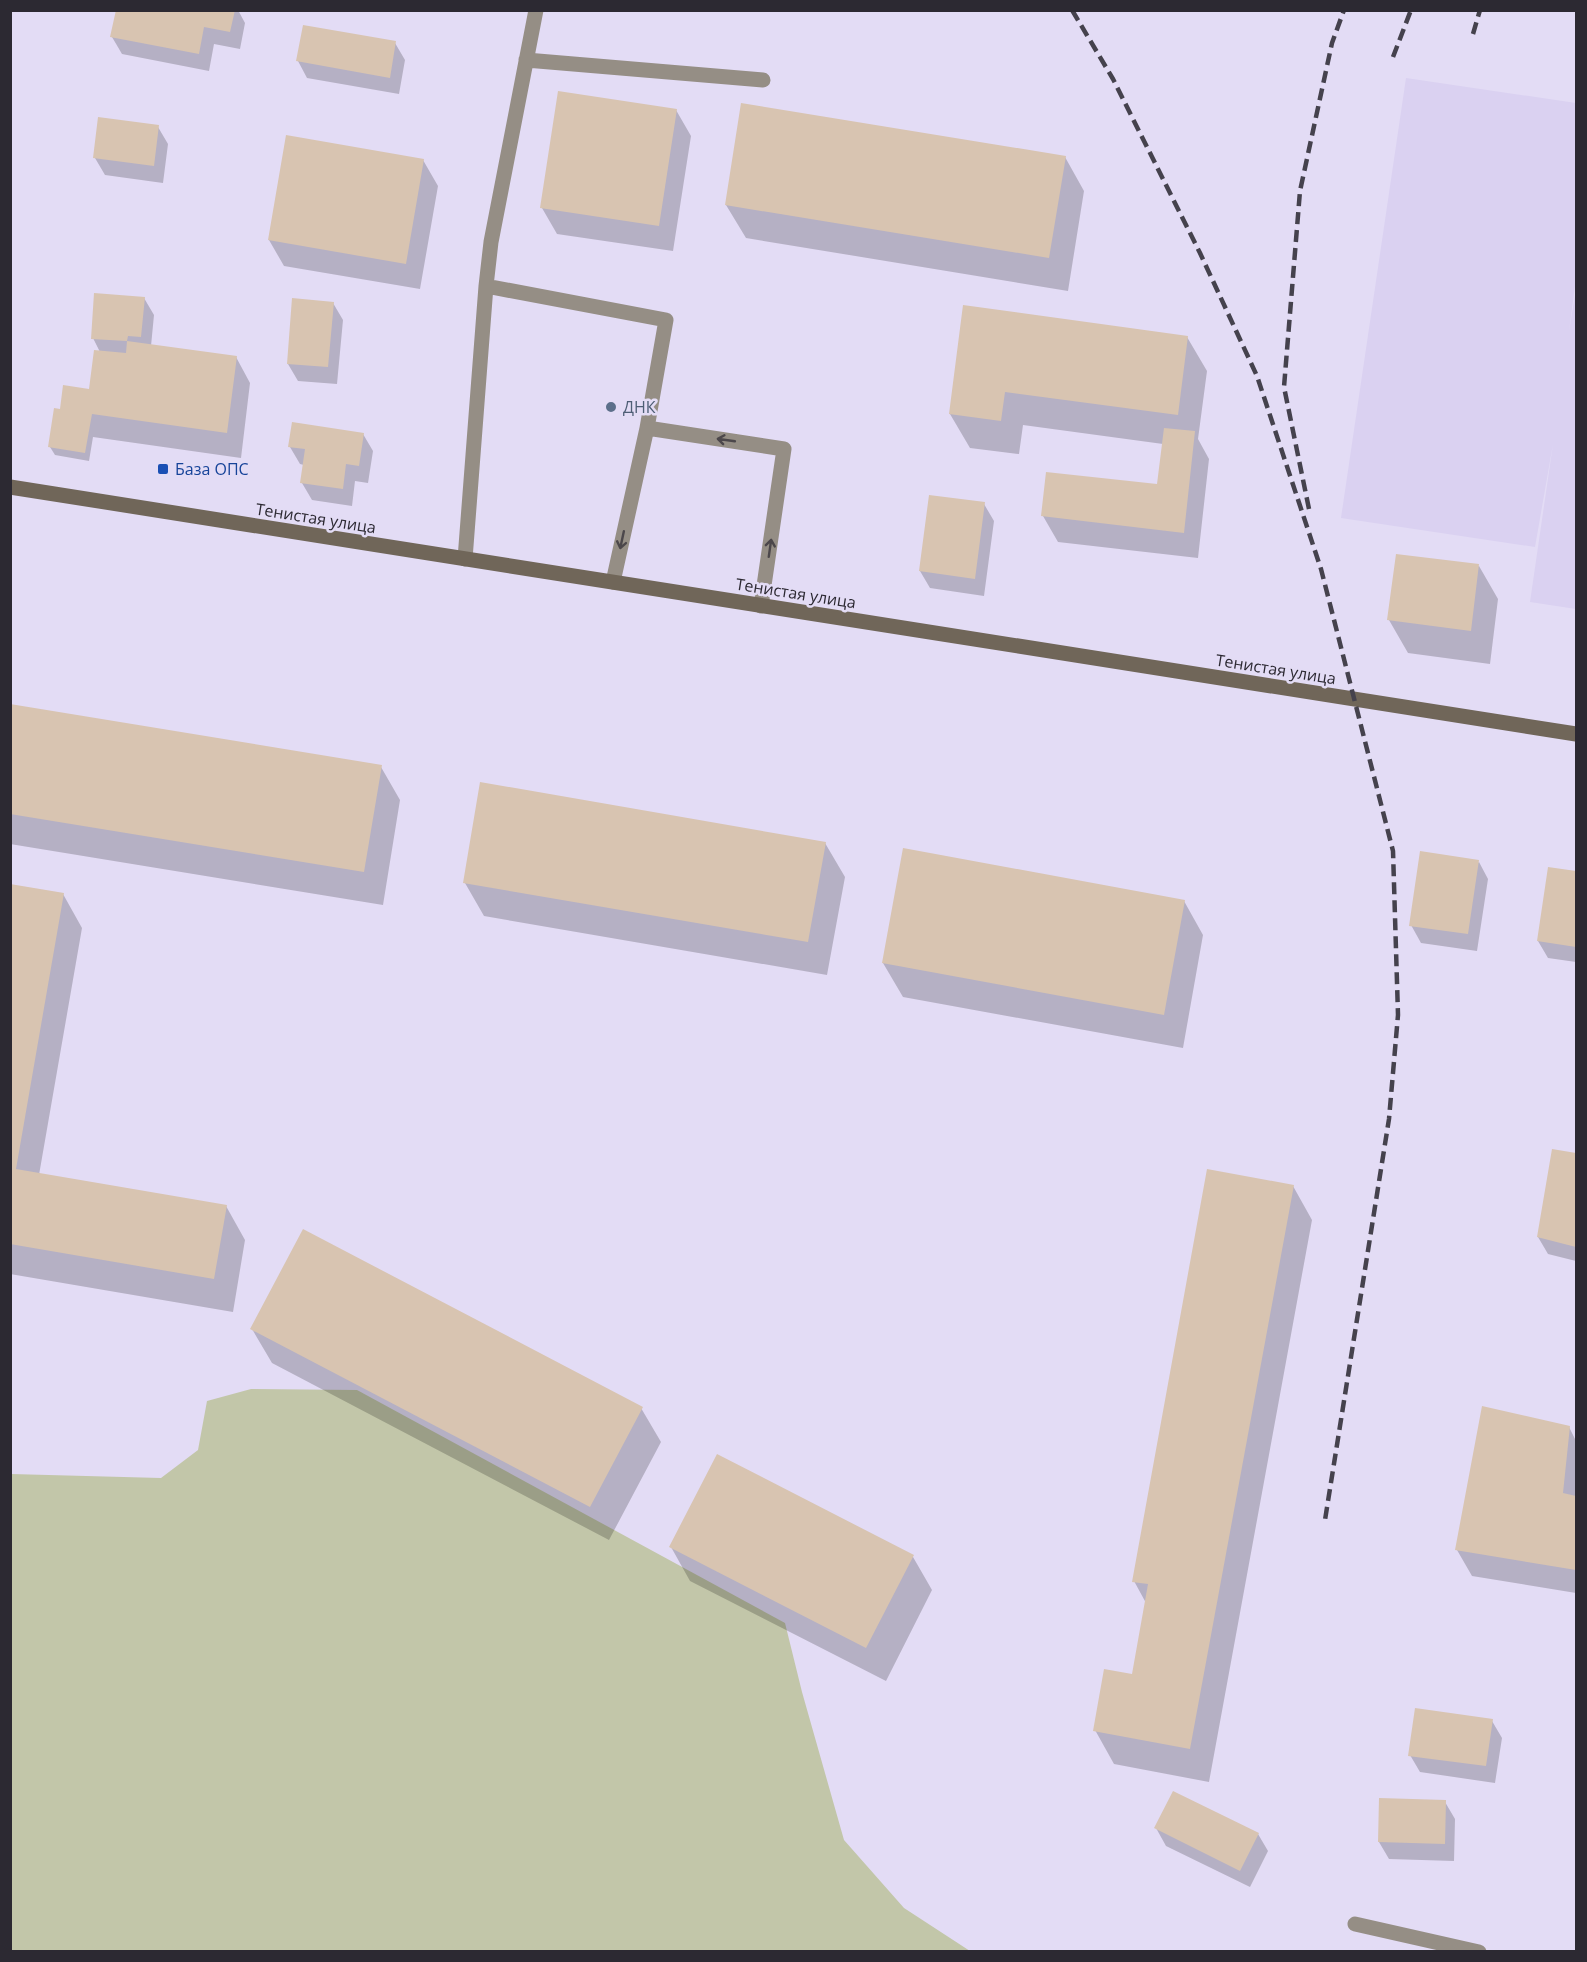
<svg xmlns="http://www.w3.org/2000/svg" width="1587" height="1962" viewBox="0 0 1587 1962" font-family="'Open Sans',sans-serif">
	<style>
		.built { fill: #dad1f1 }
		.green { fill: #c2c6a9 }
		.shadow { fill: #0003 }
		.building { fill: #d8c4b1 }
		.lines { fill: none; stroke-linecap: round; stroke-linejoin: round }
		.service { stroke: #958e85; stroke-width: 15 }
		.secondary { stroke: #706659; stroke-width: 15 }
		.rail { stroke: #45424d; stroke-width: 4.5; stroke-dasharray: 12 6; stroke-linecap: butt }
		.oneway { stroke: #4c474b }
		.service-dot { fill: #5c6f8a; stroke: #e3dcf5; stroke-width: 2 }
		.transit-dot { fill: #1a4fb4; stroke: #e3dcf5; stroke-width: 2 }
		.labels { text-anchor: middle; stroke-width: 5; stroke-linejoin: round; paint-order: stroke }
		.service-label { font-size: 16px; fill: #4e5e75; stroke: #e3dcf5; text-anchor: start }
		.transit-label { font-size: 16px; fill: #164399; stroke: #e3dcf5; text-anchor: start }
		.street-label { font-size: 16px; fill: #2c2932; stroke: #e3dcf5 }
	</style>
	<rect width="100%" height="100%" fill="#e3dcf5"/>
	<path class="built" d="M1406,78L1576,103V279L1569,331L1576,289V609L1530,602L1553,444L1535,547L1341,518Z"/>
	<path class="green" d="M251,1389L357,1390L785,1623L802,1692L844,1840L904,1908L970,1951H11V1474L161,1478L198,1450L207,1401Z"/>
	<path class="shadow" d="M117,10H238L245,23L240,49L214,44L209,71L122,54L112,37Z
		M395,43L405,60L399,94L307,78L298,61Z
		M676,110L691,136L673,251L557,234L542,208Z
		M158,127L168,144L163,183L105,175L95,158Z
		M1065,157L1084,191L1068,291L746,238L726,205Z
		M423,160L438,186L420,289L284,266L269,240Z
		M144,298L154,315L151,346L236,357L250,383L241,458L93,437L89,461L55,455L50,447L63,411L90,390L100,352L93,338Z
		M333,303L343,320L337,384L298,381L288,364Z
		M965,307L1187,337L1207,371L1198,439L1209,459L1198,558L1058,542L1043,516L1158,486L1163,444L1023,425L1019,454L970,448L950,414Z
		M363,434L373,451L368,483L355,481L352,506L312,500L302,483L304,465L300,464L290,447Z
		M984,504L994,521L984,596L930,588L920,571Z
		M1479,566L1498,599L1490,664L1408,653L1389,620Z
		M10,705L381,767L400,800L383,905L10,844Z
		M825,843L845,877L827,975L484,916L465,883Z
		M1479,862L1488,879L1477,951L1421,943L1411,925Z
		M1549,869L1576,873V962L1548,958L1538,941Z
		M10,886L63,894L82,928L39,1175L226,1206L245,1240L233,1312L10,1274Z
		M1184,901L1203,935L1183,1048L903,997L883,963Z
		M1553,1151L1576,1155V1261L1548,1254L1538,1237Z
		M1293,1186L1312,1220L1209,1782L1114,1764L1095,1730L1133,1676L1146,1603L1134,1581Z
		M252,1329L641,1408L661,1442L609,1540L272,1363Z
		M1569,1427L1576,1441V1593L1472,1576L1457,1550Z
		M671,1547L913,1557L932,1590L886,1681L690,1581Z
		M1492,1721L1502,1738L1495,1783L1420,1772L1410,1755Z
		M1445,1802L1455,1819L1454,1861L1389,1859L1379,1842Z
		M1156,1828L1258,1834L1268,1851L1250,1887L1166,1846Z"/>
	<path class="building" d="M116,10H235L230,32L204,27L199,54L110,37Z
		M303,25L396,41L390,78L296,61Z
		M558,91L677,109L659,226L540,208Z
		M741,103L1066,156L1049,258L725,205Z
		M98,117L159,125L154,166L93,158Z
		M286,135L424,159L406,264L268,240Z
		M94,293L145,297L141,337L128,336L127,341L237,356L227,433L92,414L85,453L48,447L54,408L60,409L63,385L89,389L94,350L126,353L127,341L91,339Z
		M292,298L334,302L328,367L287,364Z
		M963,305L1188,336L1178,415L1005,392L1001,421L949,414Z
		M292,422L364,433L359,466L346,464L343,489L300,483L305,449L288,447Z
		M1164,428L1195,431L1184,533L1041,516L1046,472L1157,484Z
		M929,495L985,502L975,579L919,571Z
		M1396,554L1479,564L1471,631L1387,620Z
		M10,704L382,765L364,872L10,814Z
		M480,782L826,842L808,942L463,883Z
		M903,848L1185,900L1164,1015L882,963Z
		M1420,851L1479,860L1468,934L1409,926Z
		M1548,867L1576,871V947L1537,941Z
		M10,884L64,893L16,1169L227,1205L214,1279L10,1244Z
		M1552,1149L1576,1153V1247L1537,1237Z
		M1207,1169L1294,1185L1190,1749L1093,1731L1104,1669L1132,1674L1148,1584L1132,1582Z
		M303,1229L643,1407L590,1507L250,1329Z
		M1482,1406L1570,1426L1563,1493L1576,1496V1570L1455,1550Z
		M717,1454L914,1555L866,1648L669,1547Z
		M1415,1708L1493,1719L1486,1766L1408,1756Z
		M1173,1791L1259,1833L1240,1871L1154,1828Z
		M1379,1798L1446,1800L1445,1844L1378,1842Z"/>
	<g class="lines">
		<path class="service" d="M526,60L763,80
			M486,286L666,320L647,428
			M465,559L486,286L491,242L536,10
			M613,582L647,428L784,449L761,606
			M1355,1924L1479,1952"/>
		<path class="secondary" d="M10,487L1576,734"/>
		<path class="rail" d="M1072,10L1113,79L1200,253L1257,376L1321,569L1393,851L1398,1015L1389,1119L1325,1520
			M1473,34L1480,10
			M1393,57L1411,10
			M1309,509L1284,387L1300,191L1332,43L1344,10"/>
	</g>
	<defs><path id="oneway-shaft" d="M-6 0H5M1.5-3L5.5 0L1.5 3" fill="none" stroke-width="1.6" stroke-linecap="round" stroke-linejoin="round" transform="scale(1.5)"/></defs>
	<g class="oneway">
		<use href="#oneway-shaft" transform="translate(726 440) rotate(-172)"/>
		<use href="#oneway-shaft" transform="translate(622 540) rotate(102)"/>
		<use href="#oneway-shaft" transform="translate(770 548) rotate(-82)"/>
	</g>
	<circle class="service-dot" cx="611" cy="407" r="6"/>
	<rect class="transit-dot" x="157" y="463" width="12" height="12" rx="3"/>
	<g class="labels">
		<g class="service-label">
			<text x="623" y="413">ДНК</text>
		</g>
		<g class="transit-label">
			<text x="175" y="475">База ОПС</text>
		</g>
		<g class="street-label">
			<text transform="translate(316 518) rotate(9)" y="6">Тенистая улица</text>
			<text transform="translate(796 593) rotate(9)" y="6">Тенистая улица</text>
			<text transform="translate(1276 669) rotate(9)" y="6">Тенистая улица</text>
		</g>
	</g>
	<rect width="1587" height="1962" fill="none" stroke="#2c2932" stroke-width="24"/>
</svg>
